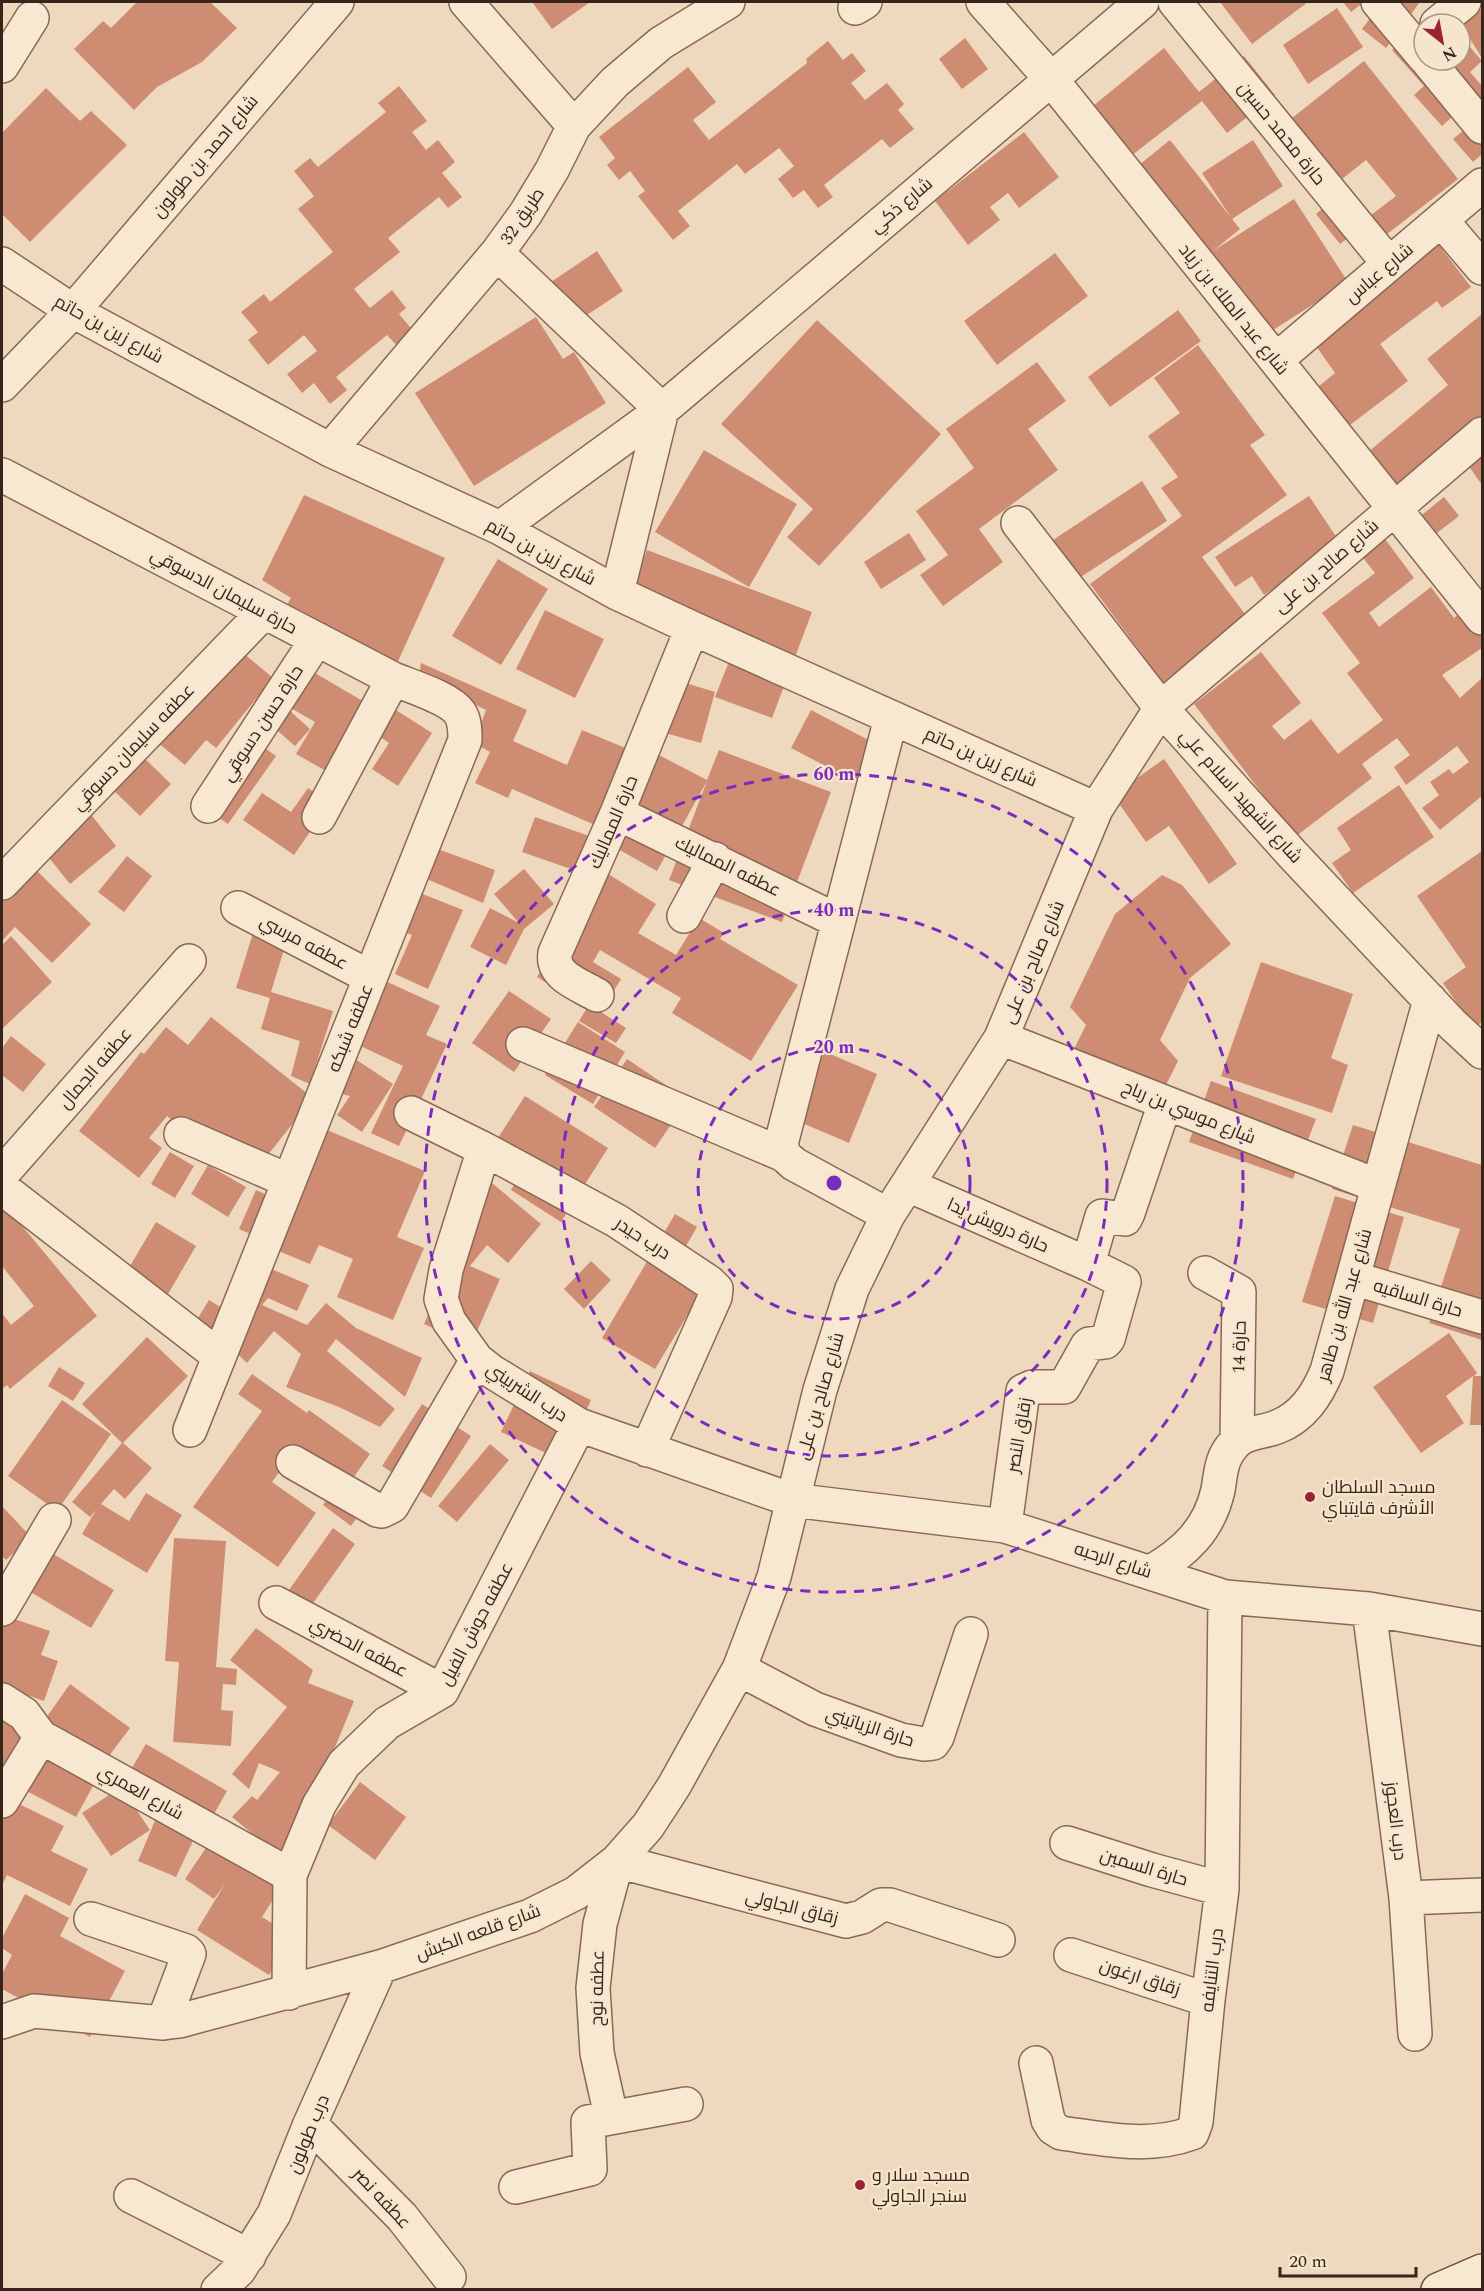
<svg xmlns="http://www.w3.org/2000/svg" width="1484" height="2291" viewBox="0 0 1484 2291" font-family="Spectral,Cairo,serif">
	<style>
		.building { fill: #ce8c72 }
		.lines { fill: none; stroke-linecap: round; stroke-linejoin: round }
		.minor-casing { stroke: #876956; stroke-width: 36 }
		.secondary-casing { stroke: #694b3a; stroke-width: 36 }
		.minor { stroke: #f9e8d1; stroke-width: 33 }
		.secondary { stroke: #f9e8d1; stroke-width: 33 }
		.ring { fill: none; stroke: #7b2cbf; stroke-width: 3; stroke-dasharray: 10 8 }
		.poi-dot { fill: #972536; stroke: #f6e5cd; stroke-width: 2 }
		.labels { text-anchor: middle; stroke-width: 4.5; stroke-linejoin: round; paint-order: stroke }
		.street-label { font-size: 18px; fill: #36251b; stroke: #f6e5cd }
		.poi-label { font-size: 18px; fill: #36251b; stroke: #f6e5cd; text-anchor: start }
		.centre { fill: #7b2cbf; stroke: #f6e5cd; stroke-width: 3 }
		.ring-label { font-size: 18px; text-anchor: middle; font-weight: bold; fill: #7b2cbf; stroke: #f6e5cd; stroke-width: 4.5; stroke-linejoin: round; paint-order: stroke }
	</style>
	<rect width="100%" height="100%" fill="#efd9be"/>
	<path class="building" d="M137,2H210L237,28L202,62L157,87L134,110L74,49L103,21L111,28Z
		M532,2H590L552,29Z
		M1220,2H1308L1252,44Z
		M1343,2H1364L1351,12Z
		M1382,2H1420L1386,48L1362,29Z
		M1337,8L1363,47L1308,84L1283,45Z
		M1482,9V58L1460,23Z
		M1439,10L1424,24V60H1460V35L1482,61L1470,72L1482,86V154L1473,162L1453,139L1476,120L1464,106L1442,126L1414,95L1424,86L1392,50Z
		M965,38L988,69L962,89L939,59Z
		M828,41L843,60L852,53L866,71L851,83L865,100L887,83L904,104L898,110L914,129L890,148L882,139L824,185L833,197L818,208L804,190L793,198L778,179L794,166L779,148L745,174L737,164L678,211L690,226L673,240L638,196L645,191L630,171L619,180L607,165L615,158L599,137L688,67L716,102L693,120L709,140L807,63L806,59Z
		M1164,48L1199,92L1244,56L1275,95L1227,133L1202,101L1127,159L1088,110Z
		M1364,61L1458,179L1373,245L1360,229L1340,244L1316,214L1340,194L1362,222L1396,196L1366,160L1317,199L1268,137Z
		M399,86L427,121L412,132L426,150L438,140L455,162L442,173L462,197L448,208L439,197L388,238L400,252L354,289L370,308L392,290L406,308L399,314L415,333L398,347L387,335L336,377L347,390L330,404L314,383L302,393L287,374L317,351L304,335L268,365L248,340L258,332L241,312L264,294L270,302L333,252L298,209L314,196L294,171L310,158L318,167L386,112L378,103Z
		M46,88L80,121L91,111L127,145L30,242L2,214V133Z
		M1024,132L1059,177L1019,208L1008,193L990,207L1000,220L968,245L935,201Z
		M1170,140L1240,229L1213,251L1294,199L1348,282L1262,337L1134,169Z
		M1253,140L1283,186L1232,219L1202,173Z
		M1435,240L1471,287L1442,308L1437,301L1380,344L1408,381L1346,428L1313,391L1335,373L1316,346Z
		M597,251L623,291L578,321L551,282Z
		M1055,253L1088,296L997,365L964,321Z
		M1178,310L1201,341L1110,407L1088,377Z
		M1482,314V420L1398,490L1367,453L1448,385L1427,359Z
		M536,317L563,359L574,352L606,403L474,486L415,393Z
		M817,320L941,434L819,566L787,537L813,509L721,424Z
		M1198,345L1265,435L1250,445L1287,495L1202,557L1251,622L1165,685L1090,584L1182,516L1161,488L1178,477L1148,436L1180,413L1154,378Z
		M1037,362L1066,401L1028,429L1058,470L979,529L1003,562L943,606L920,575L948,555L916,511L974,468L946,429Z
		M1482,443V485L1463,458Z
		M704,450L797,504L749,587L655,532Z
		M1142,481L1167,521L1073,582L1047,544Z
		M304,495L445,558L394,670L280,616L291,598L262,580Z
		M1309,496L1341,544L1264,595L1252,576L1235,587L1215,557Z
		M1444,497L1459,516L1433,536L1418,518Z
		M909,533L926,560L881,589L864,562Z
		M1385,539L1414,578L1369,613L1379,627L1431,587L1454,618L1463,610L1482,635V648L1442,675L1460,698L1482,678V796L1440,830L1422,808L1439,795L1430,782L1449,769L1453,774L1469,762L1457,746L1406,785L1394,767L1410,755L1397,738L1362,764L1372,778L1295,837L1194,704L1261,652L1301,703L1272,726L1284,740L1311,719L1338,754L1383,720L1347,673L1360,663L1322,613L1375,573L1360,554Z
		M647,550L812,612L772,718L715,697L732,654L623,613Z
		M498,559L548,589L501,665L452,636Z
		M545,610L604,639L575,698L516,669Z
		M236,647L273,678L216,748L206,740L185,765L157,742Z
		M421,663L527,710L513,741L567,765L582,730L635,752L602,828L512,789L508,798L475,783L490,752L474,743L486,710L419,677Z
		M303,666L373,707L333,775L296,754L315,722L282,703Z
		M666,677L715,692L701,743L651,729Z
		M279,701L310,729L295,746L263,718Z
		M388,705L432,733L398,786L372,769L389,743L371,731Z
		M811,710L878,745L858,783L791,748Z
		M242,732L276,756L228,824L194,801Z
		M719,750L831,792L782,922L669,880L707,781L657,871L609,844L659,755L707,780Z
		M137,751L171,784L140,816L106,783Z
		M1164,759L1237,864L1209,884L1169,826L1146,842L1113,795Z
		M1399,785L1434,837L1353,893L1332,863L1351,850L1337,828Z
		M308,788L330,803L294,855L243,820L262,793L291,812Z
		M77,797L116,846L70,884L30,834Z
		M535,817L598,839L585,874L522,852Z
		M435,848L495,870L483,903L422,877Z
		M1482,851V1022L1474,1028L1443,983L1466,967L1417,896Z
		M127,856L152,876L124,912L98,892Z
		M32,866L91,924L52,963L15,927L2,941V897Z
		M524,869L554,904L524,929L506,965L470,947L490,908L519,923L494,894Z
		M602,870L656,904L638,933L676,955L699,918L724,933L720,939L798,985L751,1061L672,1013L681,998L600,950L593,962L621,979L601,1012L626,1028L616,1043L579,1021L587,1008L537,977Z
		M1162,875L1182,885L1231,944L1190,978L1160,1040L1178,1061L1158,1101L1063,1071L1086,1025L1070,1007L1115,914Z
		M415,891L463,910L428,989L395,974L412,935L397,929Z
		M253,933L286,943L271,992L333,1011L310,1084L291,1076L300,1041L261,1029L270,998L236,988Z
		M11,936L52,982L2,1029V945Z
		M1261,962L1353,994L1331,1058L1348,1065L1332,1113L1221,1076Z
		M381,979L440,1006L426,1035L447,1044L399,1146L371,1133L403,1066L352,1042Z
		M509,991L551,1019L514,1072L472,1043Z
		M211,1017L313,1098L248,1180L167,1116L149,1138L162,1148L139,1178L79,1131L141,1052L144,1054L166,1027L188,1045Z
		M578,1022L625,1052L593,1104L545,1075Z
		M11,1036L46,1064L23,1092L2,1075V1048Z
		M802,1042L877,1074L849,1143L774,1111Z
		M343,1051L393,1084L362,1132L337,1115L350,1096L332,1092Z
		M627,1059L688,1100L655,1148L594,1107Z
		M1211,1081L1316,1119L1293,1179L1189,1142Z
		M525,1096L608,1148L561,1222L511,1190L515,1183L482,1163Z
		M1353,1125L1482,1165V1340L1429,1323L1460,1229L1332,1189Z
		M327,1130L425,1171L397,1237L424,1248L393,1320L337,1297L353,1259L319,1245L310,1264L276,1250Z
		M170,1152L194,1166L175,1198L151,1184Z
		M208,1165L246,1187L228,1217L191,1194Z
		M492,1183L541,1224L508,1263L487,1245L470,1266L500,1279L471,1345L424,1324L452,1258L440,1242Z
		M256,1190L278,1200L262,1239L239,1229Z
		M1335,1196L1404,1217L1373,1323L1302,1302Z
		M3,1203L97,1316L10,1389L7,1385L2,1389V1313L11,1325L34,1306L2,1266V1204Z
		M675,1214L697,1227L674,1267L705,1286L655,1369L602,1338Z
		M156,1222L196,1246L154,1318L113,1295Z
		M591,1261L611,1280L584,1309L564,1289Z
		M262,1265L309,1285L297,1311L268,1298L262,1305L307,1325L326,1303L356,1328L422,1358L405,1397L336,1339L327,1351L395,1409L380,1427L339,1407L286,1387L301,1354L274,1331L247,1363L230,1347Z
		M209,1300L224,1309L207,1338L192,1328Z
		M1449,1333L1477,1373L1474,1376H1482V1425H1470L1473,1376L1446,1396L1464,1423L1421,1453L1373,1387Z
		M147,1337L188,1376L123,1443L152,1468L125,1499L114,1489L101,1504L129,1521L146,1493L182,1515L147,1573L82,1534L96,1510L90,1517L72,1502L122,1443L82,1404Z
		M59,1367L85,1383L73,1401L48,1386Z
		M530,1371L591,1400L563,1461L501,1432Z
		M252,1374L307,1413L309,1410L370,1454L351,1481L372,1496L351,1526L323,1505L341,1479L297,1448L272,1482L316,1513L278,1567L193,1507L262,1411L238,1394Z
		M62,1400L111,1434L57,1511L8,1476Z
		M422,1404L471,1436L431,1498L382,1466Z
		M490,1444L509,1460L457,1522L438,1506Z
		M2,1506L31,1537L6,1560L2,1556Z
		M333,1528L355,1544L306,1613L284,1597Z
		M174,1538L226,1541L216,1667L237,1669L236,1685L223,1684L221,1710L233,1711L231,1746L173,1742L179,1662L165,1661Z
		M50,1552L114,1590L91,1628L27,1590Z
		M2,1615L50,1631L41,1655L58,1661L44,1701L2,1686Z
		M256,1628L313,1670L308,1683L354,1701L291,1854L265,1844L232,1817L252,1796L257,1800L280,1772L259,1763L249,1789L232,1774L287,1707L230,1660Z
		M70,1684L130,1728L100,1768L41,1725Z
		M2,1714L31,1732L8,1770L2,1766Z
		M146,1744L227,1791L210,1821L129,1773Z
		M41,1746L98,1777L76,1817L19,1787Z
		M360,1782L406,1817L375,1860L328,1825Z
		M121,1787L150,1830L111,1856L82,1813Z
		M11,1800L64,1826L51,1851L88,1869L70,1906L7,1875L2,1885V1818Z
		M159,1811L199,1828L176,1877L138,1861Z
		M214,1836L284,1882L262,1917L293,1936L269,1975L197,1930L225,1884L214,1899L185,1879Z
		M25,1894L69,1918L60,1936L125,1971L90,2037L2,1989V1974L12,1955L2,1948V1938Z"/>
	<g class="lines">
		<defs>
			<path id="minor" d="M466,2L574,126
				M983,2L1051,79L1482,618
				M1175,2L1389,264
				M1378,2L1424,57
				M855,8L865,2
				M1437,24L1464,2
				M1427,60L1482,127
				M2,66L32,18
				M1441,220L1482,268
				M497,253L662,410
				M2,264L73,311L330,450L500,528L617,593L692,628L1096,809
				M1276,360L1482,185
				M2,385L73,311L337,2
				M330,450L497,253L526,213L552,170L574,126L615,82L661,43L728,2
				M2,475L393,679C410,686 450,698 460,713C465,721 465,731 465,740L190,1430
				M1018,523L1161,708L1293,855L1453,1025L1482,1052
				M500,528L662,410L1142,2
				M617,593L662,410
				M208,806L317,639
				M617,813L838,921
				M319,817L393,679
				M2,883L264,612
				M238,908L370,977
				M684,916L715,859
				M597,995C580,985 551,976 555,953L617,813L692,628
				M1001,1038L1378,1186
				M523,1044L784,1155
				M411,1113L484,1149L617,1221L709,1282L716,1289L715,1297L647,1450
				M181,1134L289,1181
				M484,1149L446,1270L441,1299L449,1321L477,1360L491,1371L579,1425L792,1500L1005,1526L1225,1597L1369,1609L1482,1629
				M2,1174L189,961
				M908,1185L1088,1264
				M2,1188L219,1356
				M888,1215L794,1164L784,1155L781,1144L891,718
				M1205,1273L1239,1292L1237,1441
				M1353,1278L1482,1317
				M293,1462L377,1510L382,1511L392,1506L477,1360
				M1005,1526L1023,1391L1032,1387H1064L1087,1346L1089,1344L1105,1342L1108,1339L1124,1282L1088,1264L1102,1216L1125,1219L1128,1213L1165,1103
				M1151,1572C1185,1552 1209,1530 1218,1490C1221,1472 1221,1457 1235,1443C1246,1431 1263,1433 1277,1427C1303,1417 1317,1395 1327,1371L1430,1000
				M276,1603L442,1691
				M2,1609L54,1520
				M1369,1609L1406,1898L1415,2034
				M739,1669L815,1709L901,1740L924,1744L933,1743L937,1737L971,1634
				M2,1700L24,1714L41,1737L290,1875
				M2,1801L41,1737
				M1067,1843L1152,1870L1222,1889
				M1406,1898L1482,1895
				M91,1919L186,1951L189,1954L163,2023
				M1071,1955L1208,2000
				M289,1993L290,1875L319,1805L344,1764L387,1723L442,1691L579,1425
				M2,2022L34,2011L163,2023L179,2021L380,1967L530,1916L576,1893L617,1861L648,1826L674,1786L739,1669L746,1651L774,1577L820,1390L852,1289L888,1215L1001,1038L1096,809L1161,708L1482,434
				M1036,2063L1048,2120L1053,2128L1061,2133C1104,2139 1149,2149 1192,2133L1196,2122L1208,2000L1222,1889L1225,1597
				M611,2116L597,2053L593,1988L600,1924L617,1861L846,1921L862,1917L881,1905H890L998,1940
				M310,2124L402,2217L449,2277
				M516,2187L590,2169L588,2122L686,2104
				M131,2196L249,2256
				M218,2290L239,2270L274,2214L310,2124L380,1967"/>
			<path id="secondary" d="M1438,2290L1482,2271"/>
		</defs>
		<use href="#minor" class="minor-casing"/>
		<use href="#secondary" class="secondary-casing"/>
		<use href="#minor" class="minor"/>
		<use href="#secondary" class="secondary"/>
	</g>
	<g class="ring">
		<circle cx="834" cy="1183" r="136"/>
		<circle cx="834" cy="1183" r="273"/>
		<circle cx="834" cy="1183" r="409"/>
	</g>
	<g class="poi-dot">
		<circle cx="1310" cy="1497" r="6"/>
		<circle cx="860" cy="2185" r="6"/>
	</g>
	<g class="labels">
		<g class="street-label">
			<text transform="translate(1282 133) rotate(51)" y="6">حارة محمد حسين</text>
			<text transform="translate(205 156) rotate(-50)" y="6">شارع احمد بن طولون</text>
			<text transform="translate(901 205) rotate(-40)" y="6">شارع ذكي</text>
			<text transform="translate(522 216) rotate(-56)" y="6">طريق 32</text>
			<text transform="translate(1379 273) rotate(-40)" y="6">شارع عباس</text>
			<text transform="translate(1234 309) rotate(51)" y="6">شارع عبد الملك بن زياد</text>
			<text transform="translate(109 329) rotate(29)" y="6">شارع زين بن حاتم</text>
			<text transform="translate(541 552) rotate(28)" y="6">شارع زين بن حاتم</text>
			<text transform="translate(1326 566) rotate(-41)" y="6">شارع صالح بن على</text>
			<text transform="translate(224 591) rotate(28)" y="6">حارة سليمان الدسوقي</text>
			<text transform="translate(262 723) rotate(-57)" y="6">حارة حسن دسوقي</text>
			<text transform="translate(133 747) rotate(-46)" y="6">عطفه سليمان دسوقي</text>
			<text transform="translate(981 757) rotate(24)" y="6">شارع زين بن حاتم</text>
			<text transform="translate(1241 796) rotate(48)" y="6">شارع الشهيد اسلام علي</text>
			<text transform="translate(613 822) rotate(-67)" y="6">حارة المماليك</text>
			<text transform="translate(728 866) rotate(26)" y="6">عطفه المماليك</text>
			<text transform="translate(304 942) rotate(28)" y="6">عطفه مرسي</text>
			<text transform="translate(1033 962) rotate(-67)" y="6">شارع صالح بن على</text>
			<text transform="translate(350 1028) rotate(-68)" y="6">عطفه شبكه</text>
			<text transform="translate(95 1068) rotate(-49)" y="6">عطفه الجمال</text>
			<text transform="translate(1189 1112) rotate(22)" y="6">شارع موسي بن رباح</text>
			<text transform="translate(998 1225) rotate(24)" y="6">حارة درويش يدا</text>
			<text transform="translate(643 1238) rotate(33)" y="6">درب حيدر</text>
			<text transform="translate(1418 1298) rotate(17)" y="6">حارة الساقيه</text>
			<text transform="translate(1344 1305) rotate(-74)" y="6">شارع عبد الله بن طاهر</text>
			<text transform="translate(1239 1347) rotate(-88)" y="6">حارة 14</text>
			<text transform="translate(527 1392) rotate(33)" y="6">درب الشربيني</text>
			<text transform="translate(820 1396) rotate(-74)" y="6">شارع صالح بن على</text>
			<text transform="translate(1019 1435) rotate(-80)" y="6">زقاق النصر</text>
			<text transform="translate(1113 1560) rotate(18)" y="6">شارع الرحبه</text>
			<text transform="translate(476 1624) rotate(-62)" y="6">عطفه حوش الفيل</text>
			<text transform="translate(359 1647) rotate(28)" y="6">عطفه الحضري</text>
			<text transform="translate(870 1727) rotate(18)" y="6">حارة الزياتيني</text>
			<text transform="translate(141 1792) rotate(29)" y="6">شارع العمري</text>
			<text transform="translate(1396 1821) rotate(83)" y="6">درب العجوز</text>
			<text transform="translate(1144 1867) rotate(17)" y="6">حارة السمين</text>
			<text transform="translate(792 1907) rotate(14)" y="6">زقاق الجاولي</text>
			<text transform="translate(478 1932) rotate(-20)" y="6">شارع قلعه الكبش</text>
			<text transform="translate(1212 1970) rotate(-83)" y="6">درب التنايفه</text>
			<text transform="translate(1140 1977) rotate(18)" y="6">زقاق ارغون</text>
			<text transform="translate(597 1988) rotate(-89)" y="6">عطفه نوح</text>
			<text transform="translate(308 2134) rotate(-68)" y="6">درب طولون</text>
			<text transform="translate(382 2198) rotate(47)" y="6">عطفه نصر</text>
		</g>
		<g class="poi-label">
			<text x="1322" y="1493">مسجد السلطان<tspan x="1322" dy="21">الأشرف قايتباي</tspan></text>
			<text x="872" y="2181">مسجد سلار و<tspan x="872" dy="21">سنجر الجاولي</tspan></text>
		</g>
	</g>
	<circle cx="834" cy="1183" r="9" class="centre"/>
	<g class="ring-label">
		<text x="834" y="780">60 m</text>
		<text x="834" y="916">40 m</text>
		<text x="834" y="1053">20 m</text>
	</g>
	<rect width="1484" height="2291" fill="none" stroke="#36251b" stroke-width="6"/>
	<g transform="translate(1442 42) rotate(149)"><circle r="28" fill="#f6e5cd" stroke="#a99886" stroke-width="1.5"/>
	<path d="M0-4.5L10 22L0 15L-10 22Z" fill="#972536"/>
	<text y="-9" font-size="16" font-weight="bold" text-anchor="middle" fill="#36251b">N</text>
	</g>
	<path d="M1280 2267v9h136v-9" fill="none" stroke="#36251b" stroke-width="3"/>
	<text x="1289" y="2267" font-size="18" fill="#36251b" stroke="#f6e5cd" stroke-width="4.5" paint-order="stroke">20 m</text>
</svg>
